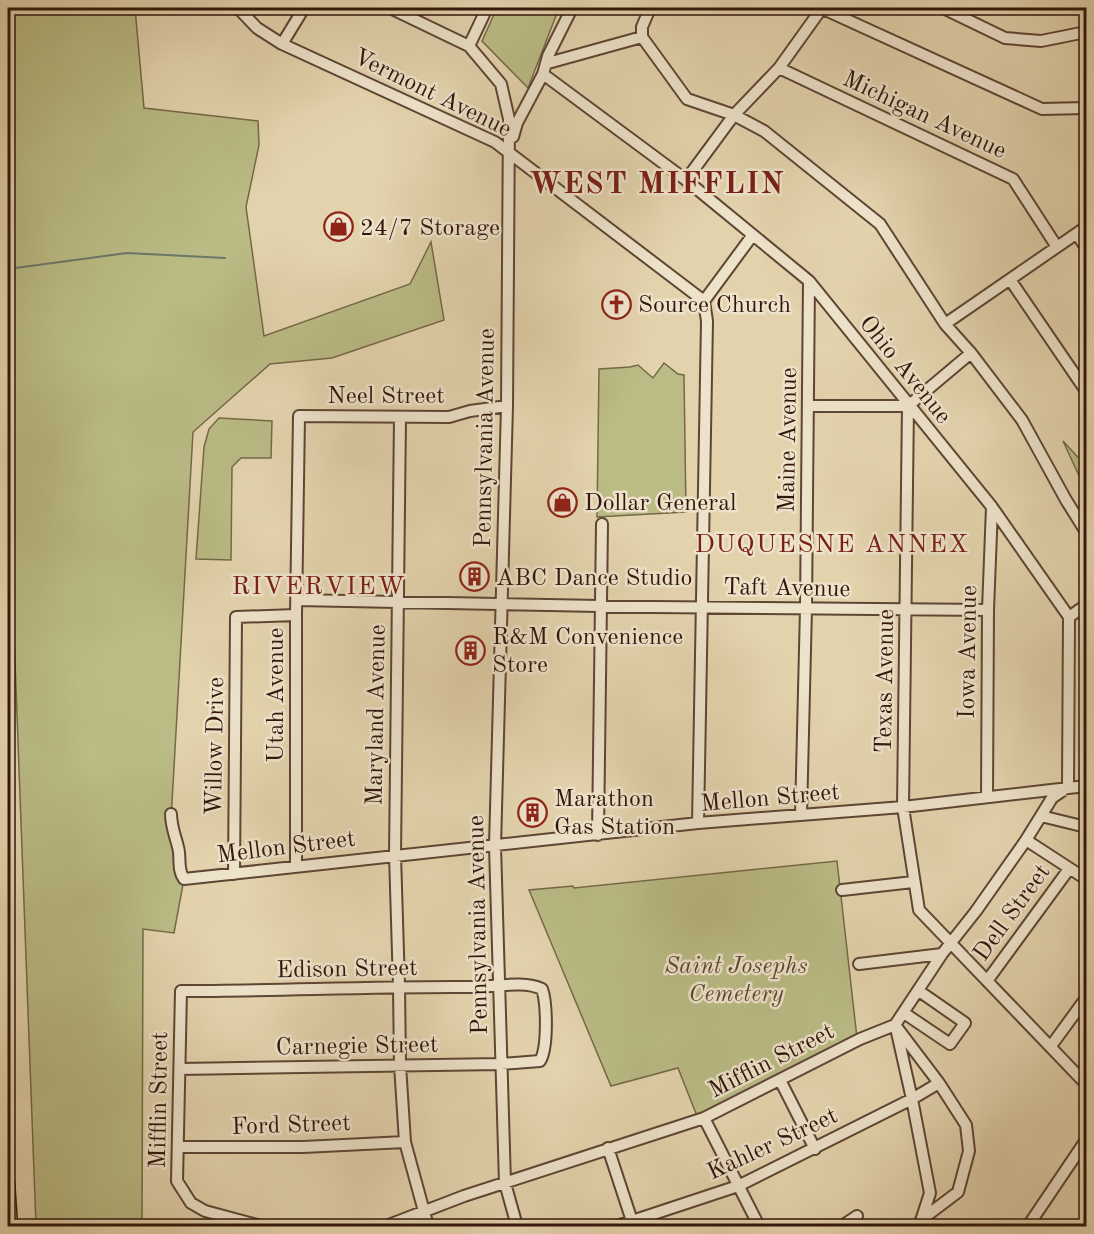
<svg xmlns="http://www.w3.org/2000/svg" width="1094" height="1234" viewBox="0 0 1094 1234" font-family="'Old Standard TT',serif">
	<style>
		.green { fill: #babb85; stroke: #766848; stroke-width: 1.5 }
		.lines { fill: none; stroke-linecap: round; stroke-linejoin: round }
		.stream { stroke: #6d7769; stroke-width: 2 }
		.minor-casing { stroke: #5e4534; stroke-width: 14 }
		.major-casing { stroke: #32160b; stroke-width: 15 }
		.minor { stroke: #ede2ca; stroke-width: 10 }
		.major { stroke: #e2ba76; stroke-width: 12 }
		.labels { text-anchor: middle; stroke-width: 5; stroke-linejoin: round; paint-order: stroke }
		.street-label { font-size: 24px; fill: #32160b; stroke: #ede2ca }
		.poi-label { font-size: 24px; fill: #32160b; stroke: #ede2ca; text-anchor: start }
		.park-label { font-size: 24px; font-style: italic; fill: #5b4830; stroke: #ede2ca }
		.neighbourhood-label { font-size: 26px; letter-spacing: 1.5px; fill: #7a1f14; stroke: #ede2ca }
		.district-label { font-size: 30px; font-weight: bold; letter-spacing: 1.5px; fill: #7a1f14; stroke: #ede2ca }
	</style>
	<rect width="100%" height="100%" fill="#e3d3ad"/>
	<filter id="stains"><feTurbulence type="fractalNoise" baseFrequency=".00333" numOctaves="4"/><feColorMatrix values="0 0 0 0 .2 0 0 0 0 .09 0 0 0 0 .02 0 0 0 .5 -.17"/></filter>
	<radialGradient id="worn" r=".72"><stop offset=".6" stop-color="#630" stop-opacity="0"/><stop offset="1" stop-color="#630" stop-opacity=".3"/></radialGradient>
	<path class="green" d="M8,8H135L144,108L258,121L259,145L246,207L264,336L410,284L431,242L444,320L332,358L270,364L193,432L171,820L184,879L174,933L143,929L142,1222L146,1226H36L8,473Z
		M497,8H559L528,88L482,41Z
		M664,363L678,374L684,375L686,512L597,517L599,369L630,367L638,365L653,378Z
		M219,418L272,421L271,458H241L232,467L231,560L196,559L204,447L209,429Z
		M1063,441L1086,466V491Z
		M837,861L857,1038L697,1116L678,1068L611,1086L529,890L573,886L574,888Z"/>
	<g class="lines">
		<path class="stream" d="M8,269L127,253L225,258"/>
		<defs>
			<path id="minor" d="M238,8L257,28L282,44L495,142L704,301L707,321L698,823
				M390,8L469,46L501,84L509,119L507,406L495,846L505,1183L517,1226
				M650,8L642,27V37L687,99L734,115L764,131L880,224L945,324L971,353L1022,420L1066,500L1086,532
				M821,8L1042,109L1086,108
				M943,8L1005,38L1041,41L1086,32
				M282,44L304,8
				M469,46L487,8
				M548,63L642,37
				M779,68L1013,179L1057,247
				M543,74L686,180L809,281L992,507L1069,617L1068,788
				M513,137L517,123L543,74L548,56L572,8
				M686,180L734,115L779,68L822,8
				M1077,234L1086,248
				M1011,281L1086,391
				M704,301L752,236
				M945,324L1086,227
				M809,406H908
				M908,406L903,807L919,910L1086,1084
				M908,406L971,353
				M400,417L395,855L399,986L400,1065L405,1142L428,1226
				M297,600L652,607L988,610
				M1069,617L1086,605
				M987,797L988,610L992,507
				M171,814C171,826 175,835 178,847C181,857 177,870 184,879L698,823L903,807L1086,786
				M801,815L806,608L809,281
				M1041,816L1086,827
				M598,835L602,524
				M1026,840L1086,879
				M296,865V615L299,416L449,417L470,411L507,406
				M234,874L236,617L296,615
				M842,890L913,882
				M859,964L942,954
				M987,981L1069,869
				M904,1013L950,1044L965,1023L919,991
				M895,1025L939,1083L966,1125L969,1151L958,1192L921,1220
				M896,1028L912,1099L930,1193L921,1221
				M1051,1046L1086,998
				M180,1069L501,1064L540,1061C548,1048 547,1003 542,989C524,980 495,987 475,987C377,986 279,991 181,991L177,1181L191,1203L205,1211L261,1226
				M780,1080L815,1149
				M704,1118L759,1226
				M178,1147H303L405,1142
				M608,1148L632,1221
				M386,1226L464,1196L704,1118L860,1039L895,1025L942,954L976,911L1026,840L1052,798L1065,789
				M617,1226L738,1186L912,1099L939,1083
				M842,1226L857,1216
				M1028,1226L1086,1140"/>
			<path id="major" d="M8,1182L11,1226"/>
		</defs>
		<use href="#minor" class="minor-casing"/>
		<use href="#major" class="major-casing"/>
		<use href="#minor" class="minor"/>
		<use href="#major" class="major"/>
	</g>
	<defs>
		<symbol id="shop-ring" viewBox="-11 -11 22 22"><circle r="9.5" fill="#ede2ca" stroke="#8f2418" stroke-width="1.5"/><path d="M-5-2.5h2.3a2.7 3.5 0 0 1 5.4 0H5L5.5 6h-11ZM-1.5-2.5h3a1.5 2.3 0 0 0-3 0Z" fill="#8f2418"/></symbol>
		<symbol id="church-ring" viewBox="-11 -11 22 22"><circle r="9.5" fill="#ede2ca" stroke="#8f2418" stroke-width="1.5"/><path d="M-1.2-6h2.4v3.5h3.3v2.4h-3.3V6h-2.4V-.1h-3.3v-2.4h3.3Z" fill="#8f2418"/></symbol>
		<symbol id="building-ring" viewBox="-11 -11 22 22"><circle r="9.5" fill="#ede2ca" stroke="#8f2418" stroke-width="1.5"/><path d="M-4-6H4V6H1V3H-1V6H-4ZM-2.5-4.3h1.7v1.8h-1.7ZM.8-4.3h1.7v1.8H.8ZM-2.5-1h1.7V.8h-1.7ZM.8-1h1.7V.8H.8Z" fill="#8f2418"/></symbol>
	</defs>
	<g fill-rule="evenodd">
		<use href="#shop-ring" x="322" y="210" width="33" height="33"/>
		<use href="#church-ring" x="600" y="288" width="33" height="33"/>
		<use href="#shop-ring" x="546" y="486" width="33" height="33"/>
		<use href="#building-ring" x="458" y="560" width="33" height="33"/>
		<use href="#building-ring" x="454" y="634" width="33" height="33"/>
		<use href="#building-ring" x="516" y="796" width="33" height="33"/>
	</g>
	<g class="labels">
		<g class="street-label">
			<text transform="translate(433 92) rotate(26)" y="8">Vermont Avenue</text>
			<text transform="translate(925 114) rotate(25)" y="8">Michigan Avenue</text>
			<text transform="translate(906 369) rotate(51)" y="8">Ohio Avenue</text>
			<text x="386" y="403">Neel Street</text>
			<text transform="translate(484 438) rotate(-89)" y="8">Pennsylvania Avenue</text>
			<text transform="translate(787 440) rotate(-89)" y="8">Maine Avenue</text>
			<text transform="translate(787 587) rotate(1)" y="8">Taft Avenue</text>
			<text transform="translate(967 652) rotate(-89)" y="8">Iowa Avenue</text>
			<text transform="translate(884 681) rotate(-89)" y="8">Texas Avenue</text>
			<text transform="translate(275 695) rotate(-90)" y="8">Utah Avenue</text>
			<text transform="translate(375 715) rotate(-89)" y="8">Maryland Avenue</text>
			<text transform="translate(214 746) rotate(-89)" y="8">Willow Drive</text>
			<text transform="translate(770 797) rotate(-5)" y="8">Mellon Street</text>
			<text transform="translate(286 846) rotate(-7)" y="8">Mellon Street</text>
			<text transform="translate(1011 912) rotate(-54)" y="8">Dell Street</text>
			<text transform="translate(477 925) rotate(-91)" y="8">Pennsylvania Avenue</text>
			<text transform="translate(347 968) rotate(-1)" y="8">Edison Street</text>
			<text transform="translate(357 1045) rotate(-1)" y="8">Carnegie Street</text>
			<text transform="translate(771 1060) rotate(-27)" y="8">Mifflin Street</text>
			<text transform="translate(158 1100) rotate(-89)" y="8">Mifflin Street</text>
			<text transform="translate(291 1124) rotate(-2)" y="8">Ford Street</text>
			<text transform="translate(772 1143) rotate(-25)" y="8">Kahler Street</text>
		</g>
		<g class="poi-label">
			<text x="360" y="235">24/7 Storage</text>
			<text x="638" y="312">Source Church</text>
			<text x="584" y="510">Dollar General</text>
			<text x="496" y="585">ABC Dance Studio</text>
			<text x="492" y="644">R&amp;M Convenience<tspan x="492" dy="28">Store</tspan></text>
			<text x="554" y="806">Marathon<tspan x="554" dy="28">Gas Station</tspan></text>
		</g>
		<g class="park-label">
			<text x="736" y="973">Saint Josephs<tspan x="736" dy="28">Cemetery</tspan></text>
		</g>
		<g class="neighbourhood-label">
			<text x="832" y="552">DUQUESNE ANNEX</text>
			<text x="319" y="594">RIVERVIEW</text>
		</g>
		<g class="district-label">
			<text x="657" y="193">WEST MIFFLIN</text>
		</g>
	</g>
	<rect width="1094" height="1234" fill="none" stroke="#e3d3ad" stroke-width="30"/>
	<rect x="9" y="9" width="1076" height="1216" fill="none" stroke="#32160b" stroke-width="3"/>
	<rect x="15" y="15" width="1064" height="1204" fill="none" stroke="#32160b" stroke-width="1.5"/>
	<rect width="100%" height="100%" filter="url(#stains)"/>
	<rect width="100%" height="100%" fill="url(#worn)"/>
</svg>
